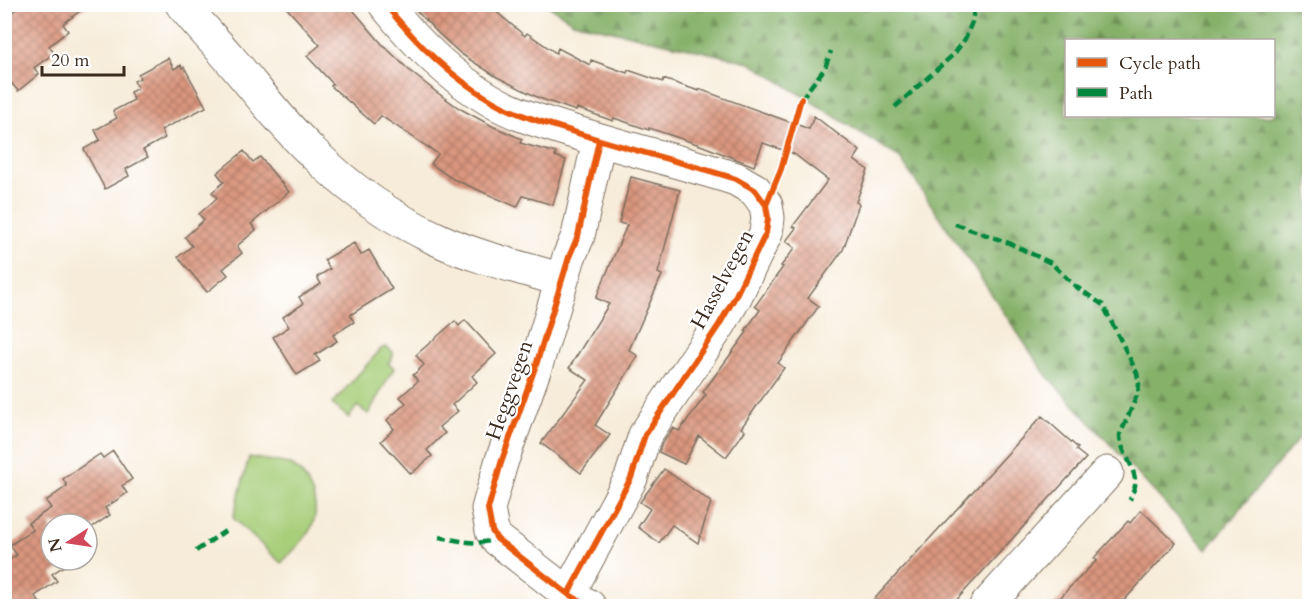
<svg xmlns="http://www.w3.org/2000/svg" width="1314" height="611" viewBox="0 0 1314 611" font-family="Cardo,serif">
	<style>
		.green { fill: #a7ce79; stroke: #717c4c; stroke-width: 1.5 }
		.forest { fill: url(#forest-firs); stroke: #606e44; stroke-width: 1.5; fill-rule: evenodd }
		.building { fill: url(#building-cross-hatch) }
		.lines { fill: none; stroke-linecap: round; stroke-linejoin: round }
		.minor-casing { stroke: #7d6e5f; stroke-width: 35 }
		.minor { stroke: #fff; stroke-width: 33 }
		.quiet { stroke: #00873e; stroke-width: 4.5; stroke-dasharray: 9 4.5; stroke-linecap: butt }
		.cycleway-casing { stroke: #fff; stroke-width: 10 }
		.cycleway { stroke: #e8590c; stroke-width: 6 }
		.labels { text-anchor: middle; stroke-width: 4.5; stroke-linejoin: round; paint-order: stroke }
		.street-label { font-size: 21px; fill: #3b2a1e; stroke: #fff }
	</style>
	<defs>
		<pattern id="forest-firs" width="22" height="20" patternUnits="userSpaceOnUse" patternTransform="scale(1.5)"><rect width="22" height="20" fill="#85b169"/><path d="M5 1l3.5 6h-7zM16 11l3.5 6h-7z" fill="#6e9056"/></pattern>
		<pattern id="building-cross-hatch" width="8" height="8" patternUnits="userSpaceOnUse" patternTransform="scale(1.5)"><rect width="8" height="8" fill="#da967e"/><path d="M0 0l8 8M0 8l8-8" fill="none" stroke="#b27b67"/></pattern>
	</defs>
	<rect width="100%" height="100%" fill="#fff"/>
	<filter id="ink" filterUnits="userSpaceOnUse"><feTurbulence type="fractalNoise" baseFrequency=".0167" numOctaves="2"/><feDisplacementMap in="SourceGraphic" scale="12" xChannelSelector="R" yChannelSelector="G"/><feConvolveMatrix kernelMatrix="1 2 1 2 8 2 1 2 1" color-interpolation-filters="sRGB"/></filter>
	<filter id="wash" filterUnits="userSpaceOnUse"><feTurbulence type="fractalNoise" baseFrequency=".008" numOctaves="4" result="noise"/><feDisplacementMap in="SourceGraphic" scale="24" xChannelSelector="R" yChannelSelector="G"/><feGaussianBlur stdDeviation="1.35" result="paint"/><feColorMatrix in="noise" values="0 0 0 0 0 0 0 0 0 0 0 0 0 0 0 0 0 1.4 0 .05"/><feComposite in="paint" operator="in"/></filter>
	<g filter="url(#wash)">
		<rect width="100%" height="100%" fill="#f7ecd9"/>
		<path class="green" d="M387,347L393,352V357L388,363L394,368L368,414L357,406L349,418L332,404L382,348Z
			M249,457C258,459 283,462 291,465C299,470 306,478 309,486C327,521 304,540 281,563L233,518Z"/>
		<path class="forest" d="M547,5H1309V426L1207,549L1046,375L899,157L749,62L573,22ZM1066,40H1274V116H1066Z"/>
		<g id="blocks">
			<path class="building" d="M22,4H89L63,24L68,31L49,46L54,53L34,68L39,74L18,91L4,74V19Z
				M283,4H348L382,44L411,72L435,91L459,108L492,126L522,139L520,143L556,153L555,156L566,160L553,205L523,196L517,207L453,179L431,164L438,154L381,116L374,124L331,86L333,84L307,56L320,45Z
				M410,4H487L525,36L527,33L556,53L558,48L590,65L591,60L627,73L628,70L663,82V79L699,91V89L809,129L814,116L860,151L854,160L868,170L856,202L859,204L843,250L808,298L819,306L778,363L784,368L741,428L745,431L726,457L699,436L684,464L659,452L662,443L673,428L679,431L706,395L703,392L747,332L745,331L760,310L755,306L783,267L781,266L795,248L786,241L796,228L793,226L828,180L794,154L763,143L754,166L703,146L649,128V130L614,118L613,121L577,108L576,111L539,98L497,77L461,54L438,33Z
				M168,58L174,69L181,65L182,68L184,67L206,107L161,130L165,138L143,150L148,157L126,169L129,176L105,189L84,149L100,140L95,130L117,118L113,111L134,100L130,92L138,88L134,81L140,78L138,74Z
				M244,151L253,162L260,157L289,192L251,224L256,230L237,246L242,253L223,269L228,275L207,292L178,257L192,246L185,237L204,220L199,214L217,198L212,192L224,182L217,173Z
				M631,177L680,190L658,273L662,275L629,350L638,356L595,425L610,435L581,473L541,443L588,380L569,368L609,304L596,298L627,225L619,223Z
				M354,243L361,255L369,250L392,289L350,315L354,322L333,335L337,341L315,355L320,361L297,375L273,337L289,327L283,317L303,304L299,297L321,284L317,277L330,269L324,260Z
				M465,320L496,354L472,376L477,382L452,405L458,411L439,427L445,433L427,450L432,456L411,474L381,441L394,429L387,420L406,403L400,397L418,381L413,375L424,365L416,355L455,321L459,326Z
				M1042,416L1078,448L1076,450L1086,458L1024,526L951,606H868Z
				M113,451L132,479L122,486L127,493L105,508L110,515L88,530L97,543L87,550V524H51V560H73L52,574L57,581L35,596L42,606H4V563L17,555L10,545L33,530L28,523L51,508L46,501L67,486L63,479L100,454L103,458Z
				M664,469L711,502L698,543L672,525L659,543L638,527L650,509L640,502Z
				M1141,510L1176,543L1119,606H1053L1069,588L1097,560L1094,558L1128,521L1130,523Z"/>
		</g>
	</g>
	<g filter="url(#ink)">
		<use href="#blocks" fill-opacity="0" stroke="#7d6e5f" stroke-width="1.5"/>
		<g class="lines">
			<defs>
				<path id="minor" d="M182,4C197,23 214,40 230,59C257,90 281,123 311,151C347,187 391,218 437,239C477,258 520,267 562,280
					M385,4C414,41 448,75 489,99C515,115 545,123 574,132C627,149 682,162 736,179L755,190L766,205L768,218L766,233L735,297L719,325L645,435L631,478L568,594
					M589,606L568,594L497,539L492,531L488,509L501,463L537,362L569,257L578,236L599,140
					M986,606L1107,473"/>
			</defs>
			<use href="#minor" class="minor-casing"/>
			<use href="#minor" class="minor"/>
			<path class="quiet" d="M801,99L825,68L831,51
				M895,107L954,54L965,39L972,22L975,4
				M955,224L1009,243L1051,263L1075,286L1103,305L1137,373L1139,384L1138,393L1120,435C1120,452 1137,467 1135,486C1134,490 1131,496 1130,500
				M439,537C463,541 474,546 497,539
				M196,551L225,531"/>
			<defs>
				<path id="cycleway" d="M385,4C414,41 448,75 489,99C515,115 545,123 574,132C627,149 682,162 736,179L755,190L766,205L768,218L766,233L735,297L719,325L645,435L631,478L568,594
					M766,205L781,169L801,99
					M589,606L568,594L497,539L492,531L488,509L501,463L537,362L569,257L578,236L599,140"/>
			</defs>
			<use href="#cycleway" class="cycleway-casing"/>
			<use href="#cycleway" class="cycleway"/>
		</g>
	</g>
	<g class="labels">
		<g class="street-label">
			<text transform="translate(722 279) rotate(-62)" y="7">Hasselvegen</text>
			<text transform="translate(509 390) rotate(-71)" y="7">Heggvegen</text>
		</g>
	</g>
	<rect width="1314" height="611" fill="none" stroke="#fff" stroke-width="24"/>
	<rect x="1065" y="39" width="210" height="78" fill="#ffffff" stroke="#b1aaa5" stroke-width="1.5"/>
	<rect x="1077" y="58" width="30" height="9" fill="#e8590c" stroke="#b1aaa5" stroke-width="1.5"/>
	<text x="1119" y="69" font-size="18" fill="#3b2a1e">Cycle path</text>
	<rect x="1077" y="88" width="30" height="9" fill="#00873e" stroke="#b1aaa5" stroke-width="1.5"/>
	<text x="1119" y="99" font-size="18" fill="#3b2a1e">Path</text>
	<g transform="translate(69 542) rotate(258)"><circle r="28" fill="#ffffff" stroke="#b1aaa5" stroke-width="1.5"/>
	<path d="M0-4.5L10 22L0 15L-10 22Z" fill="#d1495b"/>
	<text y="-9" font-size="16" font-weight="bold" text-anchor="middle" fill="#3b2a1e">N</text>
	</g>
	<path d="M42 66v9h82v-9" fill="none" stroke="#3b2a1e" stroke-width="3"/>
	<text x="51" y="66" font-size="18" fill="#3b2a1e" stroke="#ffffff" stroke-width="4.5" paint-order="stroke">20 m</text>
</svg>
